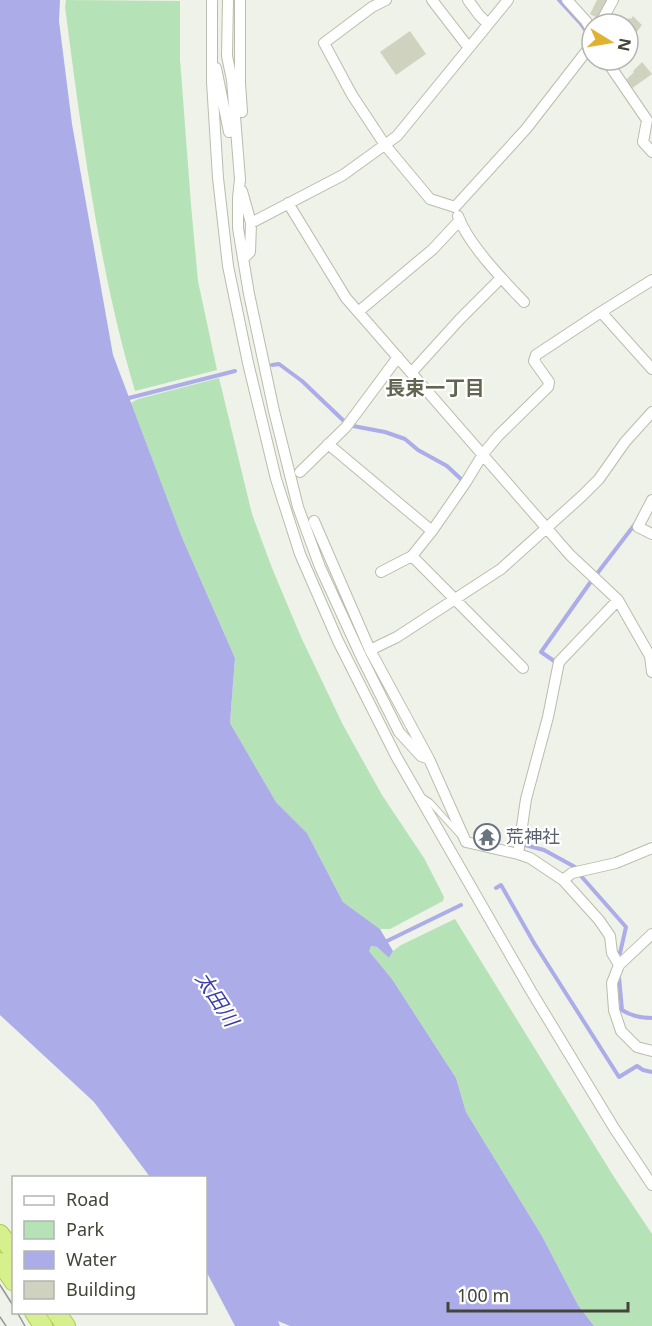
<svg xmlns="http://www.w3.org/2000/svg" width="652" height="1326" viewBox="0 0 652 1326" font-family="'Noto Sans','Noto Sans JP',sans-serif">
	<style>
		.green { fill: #b6e2b7 }
		.water { fill: #acade8 }
		.lines { fill: none; stroke-linecap: round; stroke-linejoin: round }
		.stream { stroke: #acade8; stroke-width: 4 }
		.building { fill: #cfd2bf }
		.service-casing { stroke: #b8bdac; stroke-width: 7 }
		.minor-casing { stroke: #b8bdac; stroke-width: 12 }
		.trunk-casing { stroke: #b0cb4a; stroke-width: 20 }
		.service { stroke: #fff; stroke-width: 5 }
		.minor { stroke: #fff; stroke-width: 10 }
		.trunk { stroke: #d5f08d; stroke-width: 18 }
		.tram { stroke: #969696; stroke-width: 1.5 }
		.labels { text-anchor: middle; stroke-width: 4.5; stroke-linejoin: round; paint-order: stroke }
		.worship-label { font-size: 18px; fill: #5b616d; stroke: #fff; text-anchor: start }
		.neighbourhood-label { font-size: 20px; font-weight: bold; fill: #626650; stroke: #fff }
		.water-label { font-size: 20px; font-style: italic; fill: #3e3da4; stroke: #fff }
	</style>
	<rect width="100%" height="100%" fill="#eff2e8"/>
	<path class="green" d="M66,0L180,1V59L191,205L198,281L217,370L135,391C98,266 82,136 65,7Z
		M219,378L252,514L272,568L301,637L343,725L382,795L424,858L444,897L443,901L390,929H380L343,902L307,833L276,802L230,723L235,658L181,535L131,403L138,399Z
		M455,919L614,1177L652,1234V1326H594L578,1305L542,1236L466,1112L456,1078L392,979L369,951L370,946L377,947L389,958L393,951L401,945Z"/>
	<path class="water" d="M0,0H60L59,21L72,124L113,355L181,535L235,658L230,723L276,802L307,833L343,902L380,929L393,951L389,958L377,947L371,946L369,951L392,979L456,1078L466,1112L542,1236L578,1305L594,1326H290L278,1321L280,1326H235L206,1271V1178L150,1177L94,1102L0,1015Z"/>
	<g class="lines">
		<path class="stream" d="M559,0L581,24L590,36
			M272,365L279,364L302,381L346,423
			M125,399L235,371
			M353,426L385,432L405,439L418,450L447,466L462,480L463,479
			M596,575L635,524
			M557,663L541,652L592,580
			M526,835L525,845L544,850L575,867
			M581,876L626,927L620,953
			M496,888L501,885L534,943L619,1077L637,1066L643,1070L652,1072
			M387,941L461,905
			M619,977L622,1010C631,1016 642,1018 652,1018"/>
	</g>
	<path class="building" d="M597,0H611L601,20L590,14Z
		M633,16L642,25L635,34L628,29V24H624L629,18L631,19Z
		M410,31L426,54L396,75L380,52Z
		M642,62L652,74L631,89L625,81L634,72L633,71Z"/>
	<g class="lines">
		<defs>
			<path id="service" d="M424,798L430,802L459,834"/>
			<path id="minor" d="M212,0V82L218,178L228,266L248,363L276,479L300,554L338,641L396,756L531,991L614,1128L652,1185
				M228,0L227,56L232,80L240,179L238,198V228L249,294L274,411L298,507L320,567L360,654L399,732L421,756L429,759
				M240,0V83L242,112
				M386,0L372,7L324,43L352,95L385,145L430,199L455,207L526,129L592,44
				M432,0L469,48
				M468,0L479,15L488,24
				M567,0L586,21L592,31
				M600,24L613,0
				M606,60L647,120L643,142L652,152
				M216,68L229,132
				M242,191L251,223L250,252L243,259
				M288,203L346,298L570,555L618,600L650,656L652,672
				M458,216C468,244 503,280 524,302
				M251,223L343,175L397,136L508,0
				M358,312L433,249L460,220
				M601,312L652,369
				M412,372L460,319L501,278
				M328,444L432,531
				M300,472L346,427L398,357
				M652,500L638,527L652,534
				M314,521L370,650L429,759L466,842L518,854L530,858L563,880L599,920L610,936L612,953L619,965
				M412,556L523,668
				M381,572L412,556L432,531L466,482L483,454L498,436L548,387L549,382L534,361L536,355L601,312L652,280
				M370,650L397,637L501,569L582,496L599,479L625,442L652,412
				M518,854L526,799L548,717L559,662L618,600
				M563,880L572,873L616,863L652,848
				M652,934L619,965L612,983L614,1010L621,1031L637,1047L652,1051"/>
			<path id="trunk" d="M0,1234L14,1253
				M0,1262L14,1282
				M34,1312L43,1326
				M56,1312L66,1326"/>
		</defs>
		<use href="#service" class="service-casing"/>
		<use href="#minor" class="minor-casing"/>
		<use href="#trunk" class="trunk-casing"/>
		<use href="#service" class="service"/>
		<use href="#minor" class="minor"/>
		<use href="#trunk" class="trunk"/>
		<path class="tram" d="M0,1285L14,1307
			M17,1312L25,1326
			M0,1317L6,1326"/>
	</g>
	<defs>
		<symbol id="temple-ring" viewBox="-11 -11 22 22"><circle r="9.5" fill="#fff" stroke="#6b7280" stroke-width="1.5"/><path d="M0-6L5-2H3V0L6.5 2.5H4V6H1.5V3h-3V6H-4V2.5H-6.5L-3 0V-2H-5Z" fill="#6b7280"/></symbol>
	</defs>
	<g fill-rule="evenodd">
		<use href="#temple-ring" x="472" y="822" width="30" height="30"/>
	</g>
	<g class="labels">
		<g class="worship-label">
			<text x="506" y="843">荒神社</text>
		</g>
		<g class="neighbourhood-label">
			<text x="435" y="395">長束一丁目</text>
		</g>
		<g class="water-label">
			<text transform="translate(217 999) rotate(57)" y="7">太田川</text>
		</g>
	</g>
	<rect x="12" y="1176" width="195" height="138" fill="#ffffff" stroke="#b3b5af" stroke-width="1.5"/>
	<rect x="24" y="1196" width="30" height="9" fill="#ffffff" stroke="#b3b5af" stroke-width="1.5"/>
	<text x="66" y="1206" font-size="18" fill="#424538">Road</text>
	<rect x="24" y="1221" width="30" height="18" fill="#b6e2b7" stroke="#b3b5af" stroke-width="1.5"/>
	<text x="66" y="1236" font-size="18" fill="#424538">Park</text>
	<rect x="24" y="1251" width="30" height="18" fill="#acade8" stroke="#b3b5af" stroke-width="1.5"/>
	<text x="66" y="1266" font-size="18" fill="#424538">Water</text>
	<rect x="24" y="1281" width="30" height="18" fill="#cfd2bf" stroke="#b3b5af" stroke-width="1.5"/>
	<text x="66" y="1296" font-size="18" fill="#424538">Building</text>
	<g transform="translate(610 42) rotate(101)"><circle r="28" fill="#ffffff" stroke="#b3b5af" stroke-width="1.5"/>
	<path d="M0-4.5L10 22L0 15L-10 22Z" fill="#e1b131"/>
	<text y="-9" font-size="16" font-weight="bold" text-anchor="middle" fill="#424538">N</text>
	</g>
	<path d="M448 1302v9h180v-9" fill="none" stroke="#424538" stroke-width="3"/>
	<text x="457" y="1302" font-size="18" fill="#424538" stroke="#ffffff" stroke-width="4.5" paint-order="stroke">100 m</text>
</svg>
